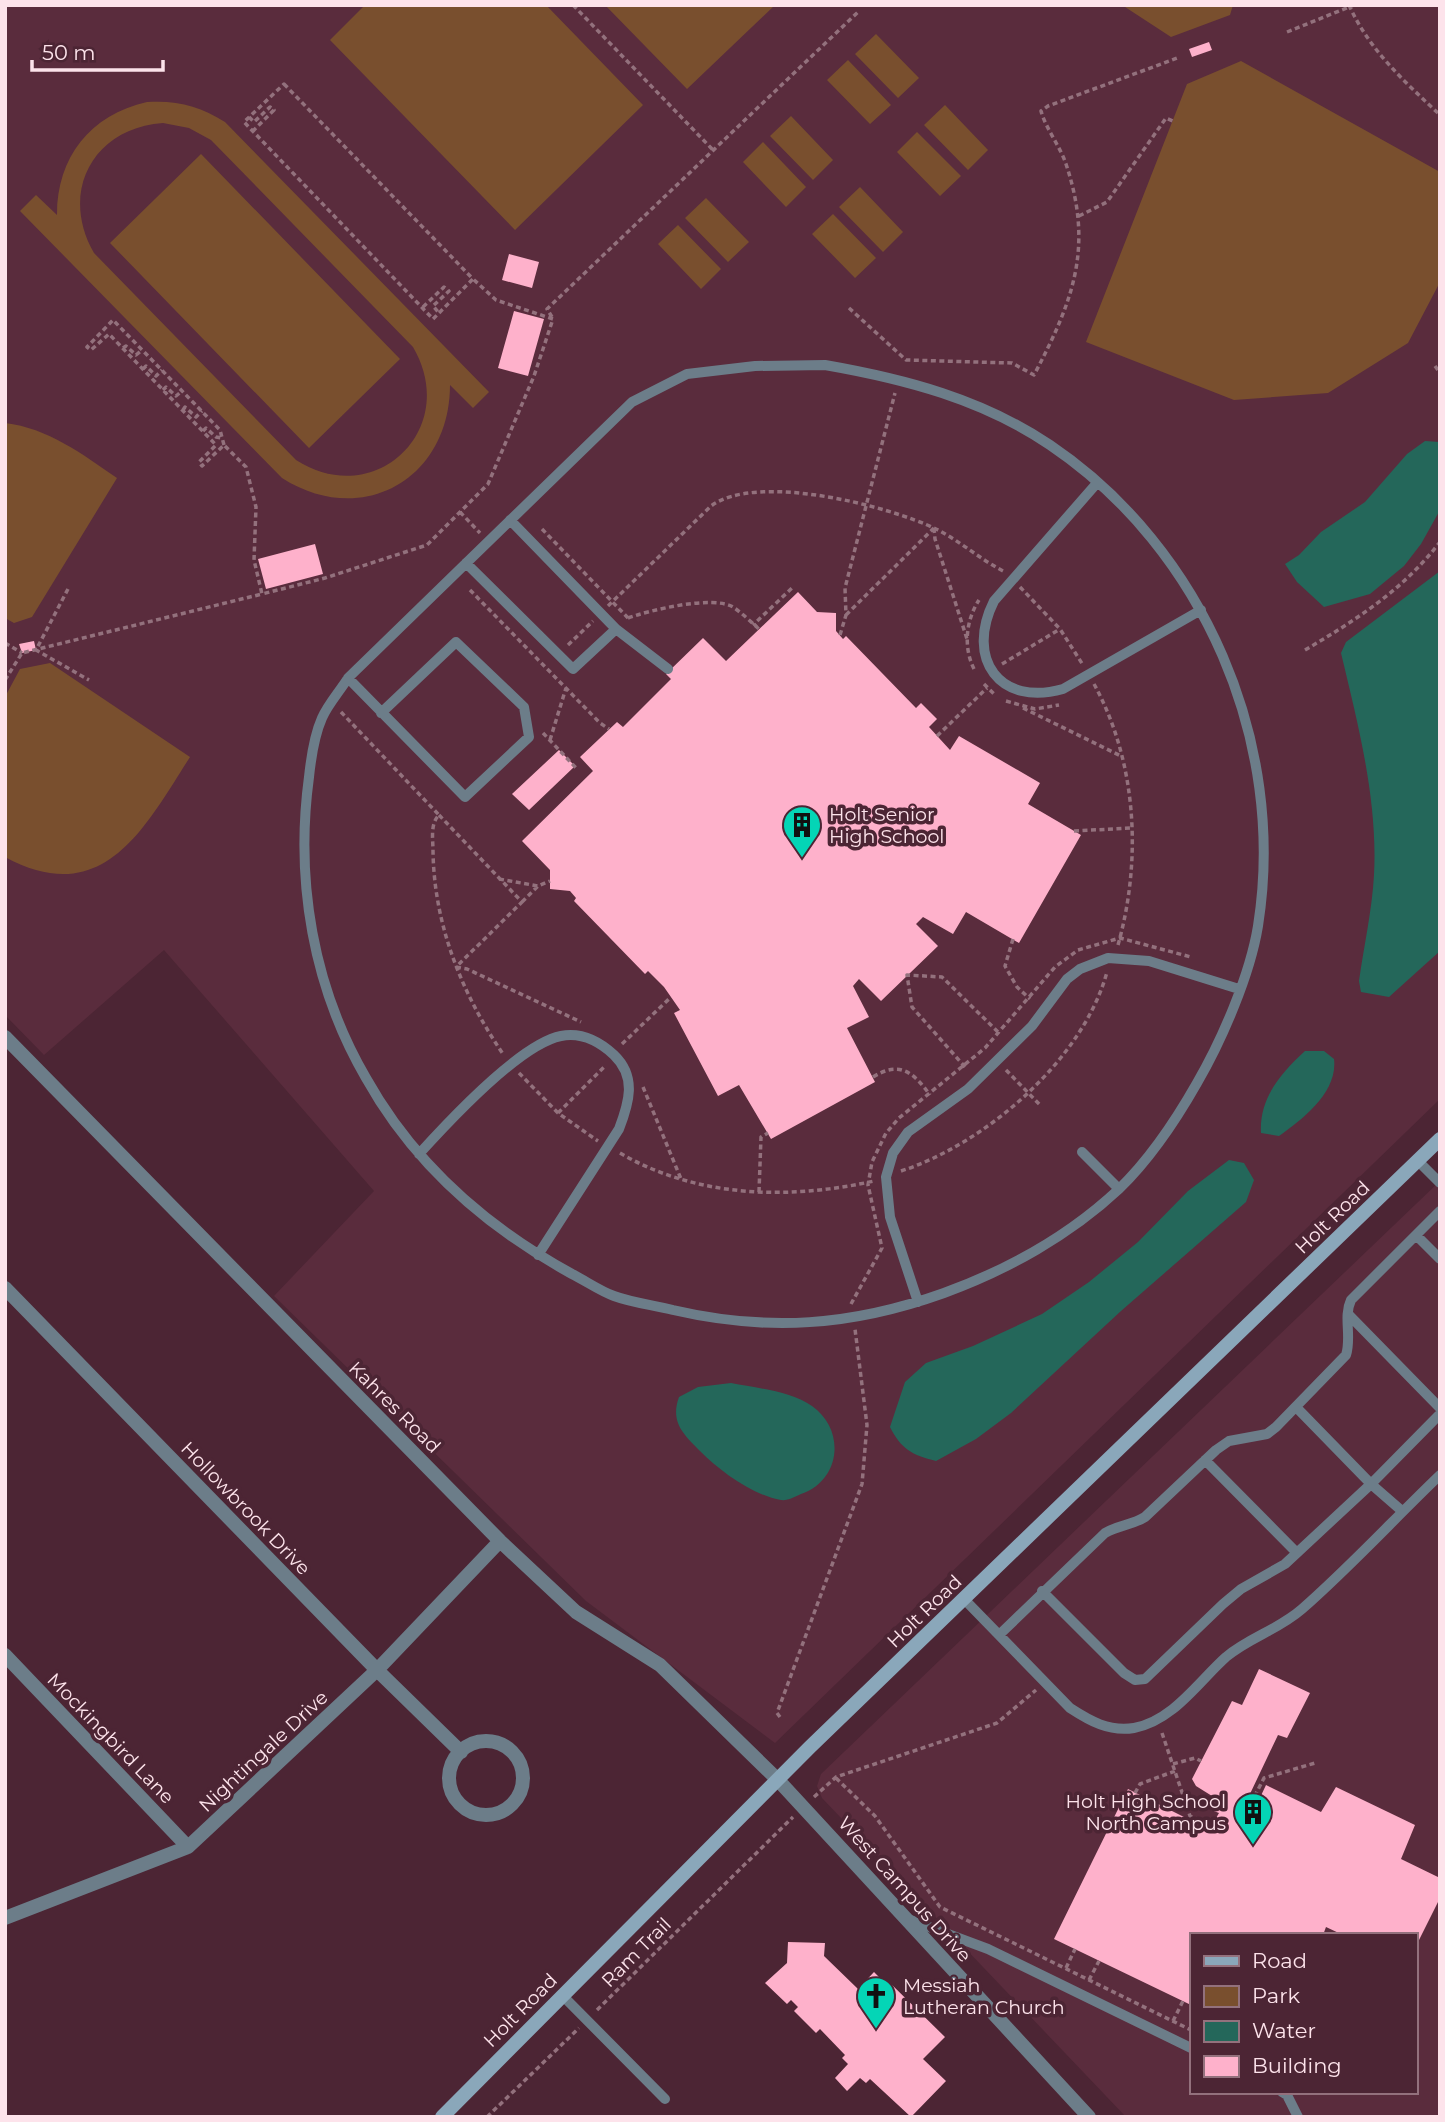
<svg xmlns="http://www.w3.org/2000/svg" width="1445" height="2122" viewBox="0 0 1445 2122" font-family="Montserrat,sans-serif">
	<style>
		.built { fill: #5a2c3d; fill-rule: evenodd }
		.green { fill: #794f2e; fill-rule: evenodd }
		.water { fill: #24675a }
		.building { fill: #feb1cb }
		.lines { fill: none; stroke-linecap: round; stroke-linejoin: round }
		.path { stroke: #93717d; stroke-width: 3.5; stroke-dasharray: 5 3.5; stroke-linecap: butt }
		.lane { stroke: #6c7d89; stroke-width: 10 }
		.street { stroke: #6c7d89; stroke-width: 14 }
		.secondary { stroke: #8aa7ba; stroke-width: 14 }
		.labels { text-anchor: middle; stroke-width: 7; stroke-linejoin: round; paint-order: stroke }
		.poi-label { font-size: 19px; fill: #fde3eb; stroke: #4c2534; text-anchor: start }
		.street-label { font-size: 19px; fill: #fde3eb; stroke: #4c2534 }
	</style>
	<rect width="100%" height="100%" fill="#4c2534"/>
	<path class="built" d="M5,5H1440V1099L775,1743L586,1601L274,1296L374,1191L164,950L44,1055L5,1015Z
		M1440,1181V2117H1126L822,1798L817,1786L821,1774ZM1191,1935H1415V2092H1191Z"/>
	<path class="green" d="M365,5H546L643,105L515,230L330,40Z
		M605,5H775L687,89Z
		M1122,5H1233L1230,15L1171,37Z
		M876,34L919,78L898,98L855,54Z
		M848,60L891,105L870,124L827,80Z
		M1241,61L1440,172V282L1408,343L1328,393L1234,400L1086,342L1187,84Z
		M147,102C177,100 200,106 225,122L489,392L473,408L450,385C450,479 362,529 282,478L20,211L36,195L57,215C57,157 90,115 147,102ZM163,123L189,128L211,140L413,347C461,429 375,511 296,460L94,253C59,192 93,128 163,123Z
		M945,105L988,150L968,170L924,125Z
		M791,116L833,160L813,180L770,136Z
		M917,132L961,176L940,196L897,152Z
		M763,142L806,187L786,207L743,162Z
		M201,154L400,359L309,448L110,243Z
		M860,187L903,232L883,252L839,207Z
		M706,198L749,242L728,262L685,218Z
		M833,214L876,258L855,278L812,234Z
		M678,225L721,269L701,289L658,244Z
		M5,423C48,428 82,454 117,478L32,617L14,623L5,618Z
		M50,663L190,757C144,829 103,910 5,857V697L20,669Z"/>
	<path class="water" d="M1425,441L1440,442V510L1421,544L1404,566L1370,594L1324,607L1297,582L1285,564L1299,555L1321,532L1365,502L1407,454Z
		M1440,571V951L1389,997L1361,992L1359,981C1364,946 1372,910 1374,875C1378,801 1358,724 1341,653L1346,642Z
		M1305,1051H1324L1334,1059C1338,1092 1303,1119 1279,1136L1261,1133C1259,1098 1281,1073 1305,1051Z
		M1229,1160L1244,1163L1254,1180L1246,1202L1121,1311L1011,1413L976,1439L936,1461C912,1455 901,1449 890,1427L905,1382L926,1363L973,1346L1042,1314L1089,1282L1138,1242L1188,1191Z
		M731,1383C756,1388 791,1391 812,1406C846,1430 841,1480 801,1494C795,1497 787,1501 781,1500C752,1495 720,1471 700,1451C683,1434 670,1422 679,1397L698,1387Z"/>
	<path class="building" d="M1209,42L1212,50L1192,57L1189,49Z
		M509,254L539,262L532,288L502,280Z
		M514,311L544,319L528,376L498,368Z
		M315,544L323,574L266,589L258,559Z
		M798,592L817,612L836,613V631L843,639L846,636L916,708L921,703L937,719L929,727L950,750L959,736L1040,783L1028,804L1081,835L1019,943L966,912L953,934L923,917L916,924L938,946L881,1001L859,979L853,986L869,1017L847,1028L875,1082L771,1139L739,1085L718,1096L674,1013L680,1010L664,987L648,971L645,974L574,901L576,898L570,891L550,889V870L522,841L593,771L580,757L617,722L623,727L671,679L666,674L703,638L726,661Z
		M34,641L36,650L22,653L19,644Z
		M559,750L575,766L529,810L512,794Z
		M1259,1669L1310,1693L1287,1738L1278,1735L1239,1817L1249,1821L1266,1785L1321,1812L1336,1787L1415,1825L1401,1859L1440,1878V1898L1415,1948V1935H1343L1326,1927L1323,1935H1191V2005L1054,1939L1128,1789L1216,1833L1222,1823L1215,1820L1219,1813L1211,1810L1216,1804L1210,1800L1212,1796L1196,1786L1192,1779L1232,1701L1242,1705Z
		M788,1942L825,1943L824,1956L858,1989L874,1972L885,1983L888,1981L945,2037L923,2059L946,2081L911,2117L870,2079L866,2083L860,2078L847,2091L835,2078L848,2064L842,2058L845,2055L820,2029L816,2033L794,2011L798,2007L791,2000L787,2004L765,1983L787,1963Z"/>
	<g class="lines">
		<path class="path" d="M573,5L713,150
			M1349,5C1369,50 1405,82 1440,115
			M1287,32L1354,5
			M284,84L473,279L433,319L244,122Z
			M249,117L254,122L270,107L274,110L253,131
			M1079,216L1107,202L1166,118L1173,121
			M423,307L444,287L449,291L433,306L439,313
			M849,308L906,360L1012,363L1034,375C1073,301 1094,248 1066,164C1060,146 1046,129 1041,111L1048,106L1180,57
			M552,317L547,309L858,12
			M123,348L126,346L136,355L142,350
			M1435,366L1440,373
			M143,369L146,366L156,376L162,370
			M163,390L166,387L176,396L182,391
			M183,410L185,407L196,417L202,411
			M203,431L206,428L216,437L222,438
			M224,445L220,430L113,320L87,347L91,350L109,334L216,445L199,462L202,466L224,445L246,467L256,507L254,560L262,594L325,578L427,545L488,484L534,376L553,319L496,300L473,279
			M460,512L480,533
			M934,528L935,539L967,639
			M542,529L628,618
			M1020,587L1060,629L1083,665
			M68,589L36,650L89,680
			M470,590L600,723L609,729
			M608,606L711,506C757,472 889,506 936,529C960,541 981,560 1005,572
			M846,615L934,528
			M628,618C650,610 713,595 733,607C742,613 751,622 759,629L754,624L792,588
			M840,635L846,615L845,588L895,393
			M5,643L22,653
			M568,645L593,621
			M1305,650C1356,620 1403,590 1440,542
			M1002,664L1060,629
			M974,669C963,647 966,620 979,600
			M5,680L22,653L262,594
			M984,684L996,696
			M1094,684C1137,762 1142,860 1118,945
			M1006,701L1035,709L1059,705
			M1023,708L1121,756
			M341,712L439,815C430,824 433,839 433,851C434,925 462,994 503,1054
			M543,733L578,770
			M937,736L987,688
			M550,740L566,688
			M439,815L522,902L456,967
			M1074,831L1132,828
			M499,879L538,886
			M522,902L538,886L550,881
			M1013,939L1005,966L1017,987L1030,999
			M456,967L467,969L581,1022
			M622,1044L670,998
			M965,1067L912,1007L907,975L942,977L999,1033
			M1006,1070L1041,1106
			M519,1073L558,1113L598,1141
			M873,1077C900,1060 914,1073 930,1095
			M643,1087L681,1179
			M558,1113L606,1065
			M620,1153C697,1198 789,1200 874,1181
			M901,1171C985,1144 1083,1060 1107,972
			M759,1192L761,1137L768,1133
			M851,1304L882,1248L868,1185L872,1162L886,1133L899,1118L985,1048L1055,967L1078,950L1120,938L1191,957
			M780,1717L777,1713L862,1484L867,1425L855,1329
			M1162,1733L1190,1816L1219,1829
			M1173,1764L1195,1758L1201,1761
			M836,1778L875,1816L940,1907L1191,2030
			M1135,1793L1140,1784L1175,1771
			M814,1797L836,1777L997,1723L1036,1690
			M1243,1819L1264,1778L1315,1763
			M1066,1968L1075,1949
			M1089,1980L1099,1961
			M597,2010L793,1817
			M1173,2021L1183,2001
			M487,2117L579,2028"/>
		<path class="lane" d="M825,365C905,379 982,399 1050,445C1204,549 1287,743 1258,926C1250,975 1222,1040 1197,1083C1176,1120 1150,1159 1119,1189C1070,1235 1007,1270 944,1293C852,1326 768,1332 673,1310C654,1305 633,1303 614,1296C600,1291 586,1281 572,1274C486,1227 414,1164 366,1078C313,987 295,881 309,777C311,758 314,736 322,718C328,704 340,691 348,678L632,402L687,374L755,366Z
			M1097,483L994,601C965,659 1000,707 1063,689L1201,610
			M510,520L616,629L668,669
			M466,563L573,669L616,629
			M348,678L465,797L529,737L524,707L456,642L381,713
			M1082,1152L1119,1189
			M419,1154C448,1122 520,1044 561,1036C582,1032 600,1042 614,1055C637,1077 629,1103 619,1129L538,1255
			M1417,1160L1440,1183
			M1416,1235L1440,1259
			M918,1302L890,1217L886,1177L893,1153L908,1132L968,1089L1032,1026L1067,979L1080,969L1108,958L1149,961L1239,989
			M1348,1314L1440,1408
			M1296,1407L1371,1484L1440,1414
			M1205,1460L1297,1553
			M1042,1591L1124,1673L1135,1680L1145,1679L1223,1604L1241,1589L1285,1564L1371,1484L1402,1511
			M964,1599L1070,1708C1090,1721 1109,1732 1134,1728C1173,1721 1199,1681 1226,1657C1250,1637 1278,1630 1302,1609C1350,1567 1394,1519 1440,1475
			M999,1635L1105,1533C1118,1525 1133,1525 1145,1517L1216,1450L1229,1441L1267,1434L1276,1427L1346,1355C1352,1337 1343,1317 1351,1300L1440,1211
			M905,1918L988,1949L1191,2048
			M562,1995L665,2099
			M1282,2092L1287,2095L1298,2117"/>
		<path class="street" d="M5,1037L500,1541L576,1612L660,1665L778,1780L1089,2117
			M5,1288L377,1670L461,1752
			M5,1655L188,1847
			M449 1778a37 37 0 1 1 74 0a37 37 0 1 1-74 0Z
			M5,1918L188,1847L377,1670L500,1541"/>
		<path class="secondary" d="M442,2117L810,1747L1440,1139"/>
	</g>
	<defs>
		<symbol id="building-pin" viewBox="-11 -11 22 30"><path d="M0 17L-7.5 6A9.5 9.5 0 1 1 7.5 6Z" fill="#04d5b6" stroke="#4c2534"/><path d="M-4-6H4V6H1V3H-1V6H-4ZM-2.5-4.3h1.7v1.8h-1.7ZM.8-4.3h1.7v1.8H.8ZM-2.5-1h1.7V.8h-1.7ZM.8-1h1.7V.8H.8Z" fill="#111"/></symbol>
		<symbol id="church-pin" viewBox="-11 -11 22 30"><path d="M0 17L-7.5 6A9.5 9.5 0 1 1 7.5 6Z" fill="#04d5b6" stroke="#4c2534"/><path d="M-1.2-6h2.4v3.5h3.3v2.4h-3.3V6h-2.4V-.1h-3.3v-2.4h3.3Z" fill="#111"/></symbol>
	</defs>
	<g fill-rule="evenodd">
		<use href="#building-pin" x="780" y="803" width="44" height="60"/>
		<use href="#building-pin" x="1231" y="1790" width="44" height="60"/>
		<use href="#church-pin" x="854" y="1974" width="44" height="60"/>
	</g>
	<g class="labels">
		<g class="poi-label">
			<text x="829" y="821">Holt Senior<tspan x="829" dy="22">High School</tspan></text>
			<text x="1226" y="1808" text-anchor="end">Holt High School<tspan x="1226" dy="22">North Campus</tspan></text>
			<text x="903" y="1992">Messiah<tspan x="903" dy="22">Lutheran Church</tspan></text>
		</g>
		<g class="street-label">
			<text transform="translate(1332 1217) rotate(-44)" y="7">Holt Road</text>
			<text transform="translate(395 1407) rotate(45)" y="7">Kahres Road</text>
			<text transform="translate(246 1508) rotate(46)" y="7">Hollowbrook Drive</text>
			<text transform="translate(924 1611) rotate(-44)" y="7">Holt Road</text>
			<text transform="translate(111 1738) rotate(46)" y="7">Mockingbird Lane</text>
			<text transform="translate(263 1751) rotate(-43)" y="7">Nightingale Drive</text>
			<text transform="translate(905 1889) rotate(48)" y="7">West Campus Drive</text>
			<text transform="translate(636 1952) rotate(-45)" y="7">Ram Trail</text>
			<text transform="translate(520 2010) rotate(-45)" y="7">Holt Road</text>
		</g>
	</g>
	<rect width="1445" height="2122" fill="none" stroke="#fde3eb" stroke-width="14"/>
	<rect x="1190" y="1933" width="228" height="161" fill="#4c2534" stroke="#93717d" stroke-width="2"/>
	<rect x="1204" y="1956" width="35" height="10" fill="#8aa7ba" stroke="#93717d" stroke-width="2"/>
	<text x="1252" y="1968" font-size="21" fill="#fde3eb">Road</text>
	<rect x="1204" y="1986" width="35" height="21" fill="#794f2e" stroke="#93717d" stroke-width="2"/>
	<text x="1252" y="2003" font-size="21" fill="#fde3eb">Park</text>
	<rect x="1204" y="2021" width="35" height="21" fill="#24675a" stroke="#93717d" stroke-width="2"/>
	<text x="1252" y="2038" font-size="21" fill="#fde3eb">Water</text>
	<rect x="1204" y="2056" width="35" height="21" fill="#feb1cb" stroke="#93717d" stroke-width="2"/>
	<text x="1252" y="2073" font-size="21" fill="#fde3eb">Building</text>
	<path d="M32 60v10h131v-10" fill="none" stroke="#fde3eb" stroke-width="3.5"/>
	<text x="42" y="60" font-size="21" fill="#fde3eb" stroke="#4c2534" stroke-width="5" paint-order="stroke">50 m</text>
</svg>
